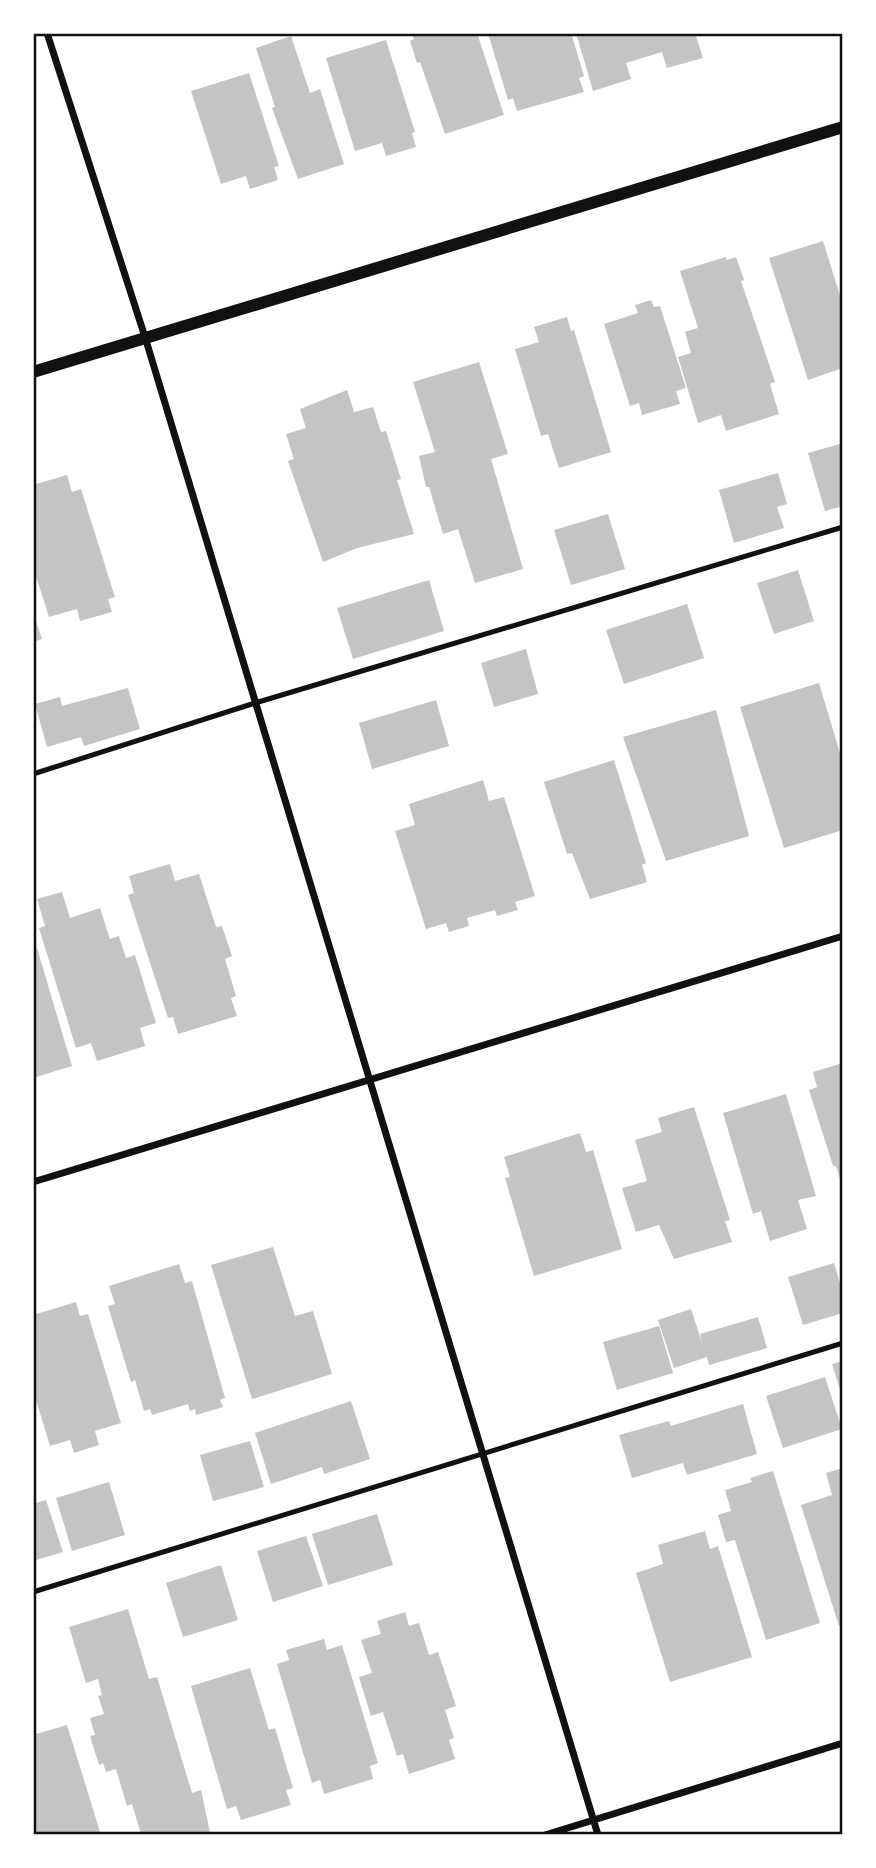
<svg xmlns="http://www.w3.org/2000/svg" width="876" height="1868" viewBox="0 0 876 1868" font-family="Mulish,sans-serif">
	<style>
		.building { fill: #c4c4c4 }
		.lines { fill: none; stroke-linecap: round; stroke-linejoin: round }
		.service { stroke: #111; stroke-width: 5 }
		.minor { stroke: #111; stroke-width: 7 }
		.tertiary { stroke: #111; stroke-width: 12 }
		.neatline { fill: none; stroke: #111; stroke-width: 2.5 }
	</style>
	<rect width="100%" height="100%" fill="#fff"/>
	<path class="building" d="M412,33H477L504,115L445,134L420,62L417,63L410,41L414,39Z
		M488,33H571L584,76L579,78L584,92L517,111L513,98L508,100Z
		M576,33H695L703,58L667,68L662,52L626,63L631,79L593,91Z
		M291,36L310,93L320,89L344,164L298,179L272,108L275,107L256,48Z
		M386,40L415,132L412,133L416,147L386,156L382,143L355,151L326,58Z
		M249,73L279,166L274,167L278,180L250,189L246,176L221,184L191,91Z
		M823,241L843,305V368L808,380L769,258Z
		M726,257L727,260L736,257L744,280L741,281L775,382L770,384L779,414L726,431L721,415L698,423L678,357L691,353L685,332L698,328L680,271Z
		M651,300L654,307L660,306L686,388L676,391L680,404L642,415L639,403L630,406L604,324L638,313L635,305Z
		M567,317L571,331L574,330L611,452L559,468L548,434L541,436L515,349L539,342L534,327Z
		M479,362L508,454L491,459L523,569L475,583L458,529L443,534L429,487H426L419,456L435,452L413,382Z
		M347,390L354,412L373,407L381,432L386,431L401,479L397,480L414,534L357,548L323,562L288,461L294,459L286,434L306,428L300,409Z
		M843,443V506L825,511L808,453Z
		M778,473L787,504L777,507L784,528L734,543L719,490Z
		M67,475L72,492L81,489L115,597L108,599L112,612L80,621L77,609L49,617L33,567V485Z
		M608,514L625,569L571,585L554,530Z
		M798,570L814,621L774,634L757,583Z
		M429,580L444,631L353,659L337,608Z
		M687,604L704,658L624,684L606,630Z
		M33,612L42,639L33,642Z
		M526,649L538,694L494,707L481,663Z
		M819,683L843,763V830L784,848L740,707Z
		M128,688L140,729L84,746L81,737L47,747L35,704L60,697L62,706Z
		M436,700L449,746L372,769L359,723Z
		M716,710L749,836L666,861L623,737Z
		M614,760L646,863L642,865L647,882L590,899L572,853L567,854L544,782Z
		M483,780L489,801L504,797L535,896L515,902L518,910L497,916L495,910L467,918L469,926L449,932L446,923L426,929L395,831L415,825L409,804Z
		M170,864L175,881L199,874L216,927L222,926L232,956L225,959L236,996L231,998L237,1016L178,1034L173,1017L168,1018L128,895L134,893L129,876Z
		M62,892L70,918L100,908L110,939L119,936L126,958L135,955L156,1023L140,1028L145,1046L97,1061L91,1043L76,1048L39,928L45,926L37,899Z
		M37,948L72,1066L33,1078V950Z
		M843,1063V1185H842L836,1166H833L809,1090L817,1087L813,1072Z
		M786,1094L816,1196L798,1200L807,1229L770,1241L761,1211L753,1214L723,1113Z
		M694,1107L730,1220L725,1221L732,1242L674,1259L659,1225L636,1232L622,1188L647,1181L635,1140L662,1132L658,1118Z
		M580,1133L586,1152L593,1150L622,1249L534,1276L505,1178L510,1177L504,1157Z
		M273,1247L295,1316L313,1311L332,1374L252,1399L211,1265Z
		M834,1263L843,1293V1313L803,1325L788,1277Z
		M179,1264L185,1283L192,1281L225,1398L220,1400L223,1407L196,1415L195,1409L190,1411L188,1404L152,1415L150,1409L144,1411L135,1380L131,1382L108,1306L115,1304L109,1286Z
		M76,1302L80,1316L88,1314L121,1423L95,1431L99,1445L74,1453L70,1440L50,1446L33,1390V1315Z
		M691,1309L703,1346L700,1334L758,1317L767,1348L709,1365L707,1357L674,1368L658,1320Z
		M659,1326L673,1373L617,1390L603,1342Z
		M843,1361V1396H842L832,1364Z
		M825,1377L842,1429L783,1448L766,1396Z
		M351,1401L370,1459L324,1474L322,1467L271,1484L255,1433Z
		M743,1404L757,1454L687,1475L683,1463L632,1478L619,1435L669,1421L671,1426Z
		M250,1441L264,1487L213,1501L200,1455Z
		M843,1468V1625L839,1626L801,1505L832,1495L826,1473Z
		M773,1471L820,1623L766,1640L735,1540L726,1542L718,1515L731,1511L725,1490L752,1482L750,1478Z
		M109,1482L125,1535L72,1551L56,1498Z
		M46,1500L63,1552L33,1561V1504Z
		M377,1514L393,1565L328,1585L312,1534Z
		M705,1531L710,1549L718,1546L752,1657L670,1682L636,1573L663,1564L658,1545Z
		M306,1536L323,1586L273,1602L257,1551Z
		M221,1565L238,1620L183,1637L166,1583Z
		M128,1609L149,1679L157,1677L192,1793L201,1790L210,1832L201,1835L141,1834L132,1804L127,1806L116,1769L106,1772L103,1763L99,1765L90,1736L95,1735L90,1718L104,1714L98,1696L102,1695L98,1679L86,1683L69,1627Z
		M405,1612L409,1626L419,1623L429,1655L438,1652L456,1706L445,1710L454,1738L449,1740L455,1759L409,1774L403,1754L397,1756L383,1712L371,1716L359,1677L372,1673L361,1640L381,1634L377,1621Z
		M324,1639L327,1650L342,1645L378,1763L370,1766L373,1779L324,1794L320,1780L312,1783L277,1664L289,1660L286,1650Z
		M250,1668L269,1730L275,1728L293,1788L286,1790L291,1805L241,1820L236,1806L227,1809L191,1686Z
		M67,1725L101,1835H33V1735Z"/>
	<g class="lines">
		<path class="service" d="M33,774L255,703L843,527
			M33,1592L843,1343"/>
		<path class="minor" d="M47,33L145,337L598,1835
			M33,1182L843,936
			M545,1835L843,1743"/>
		<path class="tertiary" d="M33,372L843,127"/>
	</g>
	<rect width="876" height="1868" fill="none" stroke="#ffffff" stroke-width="70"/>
	<rect x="35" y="35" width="806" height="1798" class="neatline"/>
</svg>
